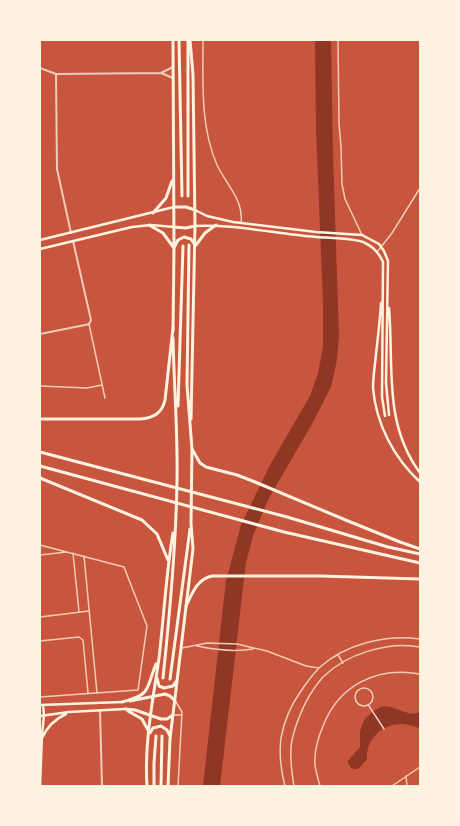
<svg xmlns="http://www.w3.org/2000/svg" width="460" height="826" viewBox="0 0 460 826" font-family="'IBM Plex Serif',serif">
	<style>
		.water { fill: #8f3625 }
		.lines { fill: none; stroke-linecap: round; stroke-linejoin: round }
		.pedestrian { stroke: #f1ccb7; stroke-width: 1.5 }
		.minor { stroke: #f1ccb7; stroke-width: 1.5 }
		.tertiary { stroke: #f1ccb7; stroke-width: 2 }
		.secondary { stroke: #fff3e0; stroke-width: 2.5 }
		.trunk { stroke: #fff3e0; stroke-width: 3 }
		.motorway { stroke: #fff3e0; stroke-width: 3 }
	</style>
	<rect width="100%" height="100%" fill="#c8553d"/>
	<path class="water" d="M315,40H331L333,155L339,337L337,360L331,387L312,424L269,498L254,533L246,562L220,786H203L226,581L241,525L270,465L310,396L318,373L321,358L323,346V303L316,129Z
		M381,707C396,704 406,718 420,712V725L418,728C395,716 365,732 367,760C360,764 361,772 351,768L348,763V761L360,747V731L364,720L373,711Z"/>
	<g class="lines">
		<path class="pedestrian" d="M355 697a9 9 0 1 1 18 0a9 9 0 1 1-18 0Z
			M369,706L384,729"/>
		<path class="minor" d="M203,40C203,81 200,126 217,165C226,184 244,200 241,223
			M338,40L339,123L341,147L342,184L345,199L362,235
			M377,252L392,233L420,188
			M89,324L105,398
			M40,386L87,388L102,385
			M40,545L124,567L147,626L138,690L40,697
			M73,553L79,612
			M40,555L67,552
			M84,556L97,693
			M40,617L89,611
			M40,641L79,637L83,640L88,693
			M197,646C216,650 235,652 253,649
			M182,648L207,643L237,644L267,651L306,666L319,668
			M338,655L343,663
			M176,702L182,712L178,786
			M173,715H181
			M406,776L407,786
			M285,786C281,771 279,754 281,738C284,721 291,705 301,691C307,682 313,674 320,667C346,644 386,634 420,639
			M294,786C292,774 290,762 291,749C291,739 295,729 298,720C304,704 312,689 323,677C346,654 388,641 420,647
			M320,786C318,779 316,772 315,765C314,752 318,738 323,726C339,685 377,666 420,674
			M392,786L420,767"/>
		<path class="tertiary" d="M40,68L56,74L161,73
			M56,74L57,169L71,233
			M173,78L161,73L173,67
			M40,334L85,325L89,324L91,320L73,241
			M100,710L102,786"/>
		<path class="secondary" d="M195,210L207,216L233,222L316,232L362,235L379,244L384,251L388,261L386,383L389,415
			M195,226C236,224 276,234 316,237C328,238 356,238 365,243C374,247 379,253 383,262L382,397L385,416
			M40,240L174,207
			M40,249L132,227L151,225L174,227
			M381,303C380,320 378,337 376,354C375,365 373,377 373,388C376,424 394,458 420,482
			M389,308C394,366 383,423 420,473
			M40,705L122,702
			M40,716L69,712L125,709
			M42,738C47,727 55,719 66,714
			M40,786L42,735L44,715L43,705"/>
		<path class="trunk" d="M179,40L182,196
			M190,40L193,75L195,226L191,419
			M188,196V40
			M174,207H186L195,210
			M153,213L166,198L172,181
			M149,225L163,233L174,248
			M174,227L186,228L195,226
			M196,245L205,233L216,225
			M175,246L178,240L184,237L191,239L195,245
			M173,331L174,248L173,40
			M178,406L183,246
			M157,678L159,686L164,688L173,686L177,680
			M163,678C170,612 176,547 177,481C178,433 174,386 173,338
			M170,679L190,529
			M130,701L165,694L170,696L175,701
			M122,702C152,695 146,688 156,664
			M125,709L135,710L161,719H167L173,715
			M128,711L142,719L149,732
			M150,733L153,728L161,726L167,730L170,736
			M147,786C144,743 153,700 159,658C164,616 166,574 173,533
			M154,786V763L156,736
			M161,786L162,736
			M168,786L170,739L193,549L191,523L192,449L187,385L189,245"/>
		<path class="motorway" d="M40,419H140C154,418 162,413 165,400L173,328
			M192,449L200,463L206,467L237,475L255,482L348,521L400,542L420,549
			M40,452L287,517L388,547L420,554
			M40,466L284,532L420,563
			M40,478L142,520L157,534L168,560
			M186,606C192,594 197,579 212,576H320L420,579"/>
	</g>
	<rect width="460" height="826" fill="none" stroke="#fff3e0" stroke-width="82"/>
</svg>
